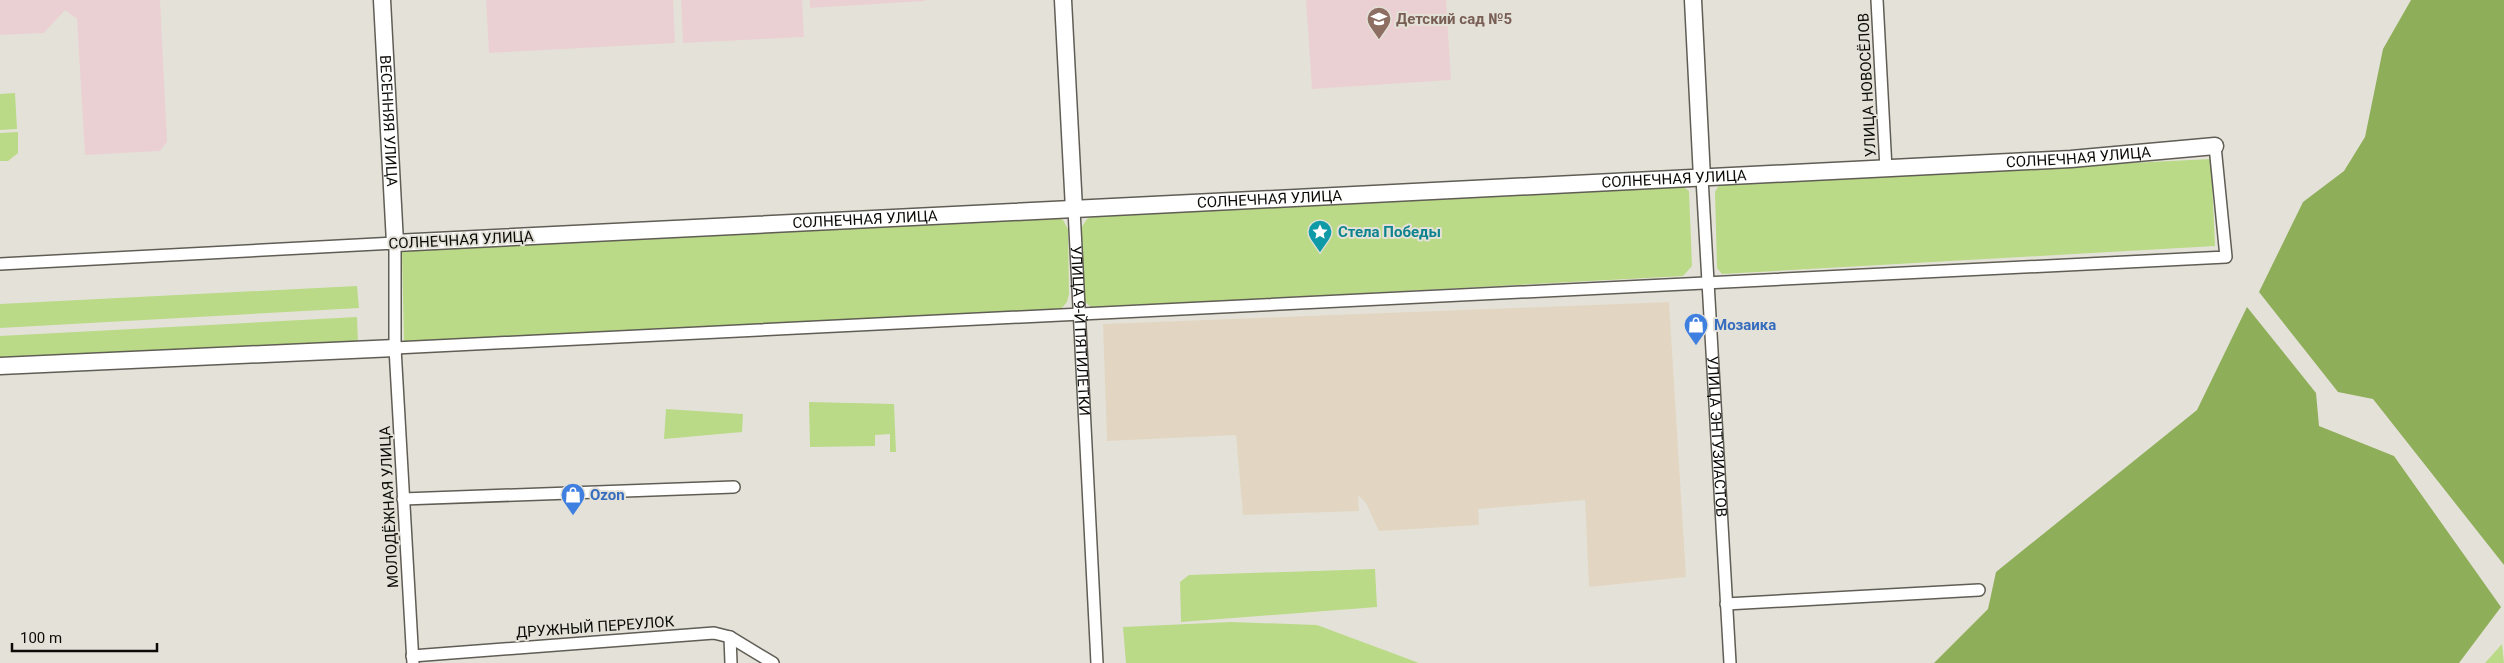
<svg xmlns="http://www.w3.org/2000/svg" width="2504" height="663" viewBox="0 0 2504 663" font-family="Roboto,sans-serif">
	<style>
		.education { fill: #ebd0d3 }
		.medical { fill: #e2d6c2 }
		.green { fill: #bada87 }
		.forest { fill: #8fae5a }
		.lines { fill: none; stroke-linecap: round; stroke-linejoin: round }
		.street-casing { stroke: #605d55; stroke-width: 14 }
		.secondary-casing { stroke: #605d55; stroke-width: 19 }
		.street { stroke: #fff; stroke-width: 11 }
		.secondary { stroke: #fff; stroke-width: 16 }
		.labels { text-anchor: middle; stroke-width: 4; stroke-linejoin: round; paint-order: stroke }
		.education-label { font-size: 15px; font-weight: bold; fill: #785e54; stroke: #e4e2d8; text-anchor: start }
		.street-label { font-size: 15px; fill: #0c0b08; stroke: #e4e2d8 }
		.culture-label { font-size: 15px; font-weight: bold; fill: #0d838f; stroke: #e4e2d8; text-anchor: start }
		.shop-label { font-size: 15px; font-weight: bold; fill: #366cbe; stroke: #e4e2d8; text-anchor: start }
	</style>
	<rect width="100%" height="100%" fill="#e4e2d8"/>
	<path class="education" d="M0,0H160L167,142L160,151L85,155L77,19L65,10L44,33L0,35Z
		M486,0H673L675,43L489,53Z
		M681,0H802L804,37L683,43Z
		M810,0H925V1L810,8Z
		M1306,0H1446L1451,80L1312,89Z"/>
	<path class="medical" d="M1669,302L1686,577L1589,587L1585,500L1478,509L1479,525L1379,531L1366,503L1358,495L1359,511L1243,515L1236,435L1107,441L1103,324Z"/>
	<path class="green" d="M15,93L17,129L0,130V94Z
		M18,132V153L8,161H0V133Z
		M2211,159L2215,246L1722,274L1717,268L1715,192L1719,185L1727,183Z
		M1678,183L1689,191L1692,266L1683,276L1092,308L1083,300L1081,228L1087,219L1096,215Z
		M1056,216L1063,220L1068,229L1069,294L1067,302L1061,309L404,342L402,251Z
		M357,286L359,308L0,328V304Z
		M357,317L358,344L0,361V336Z
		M809,402L894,404L896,452H890V434L875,435V446L810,447Z
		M666,409L743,414L742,432L664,439Z
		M1375,569L1377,607L1181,622L1180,582L1189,575Z
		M1231,622L1317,625L1419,663H1126L1123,627Z
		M2502,644L2504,663H2485Z"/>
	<path class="forest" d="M2411,0H2504V565L2373,399L2338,392L2259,292L2303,202L2344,171L2365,137L2383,49Z
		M2247,307L2316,393L2319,426L2394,456L2501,607L2459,663H1934L1988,609L1996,572L2197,410Z"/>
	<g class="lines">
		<defs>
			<g id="street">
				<path d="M1877,0L1886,169"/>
				<path id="s1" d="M1702,178L1730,663"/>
				<path id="s2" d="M1074,209L1097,663"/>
				<path d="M0,264L395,243V348L413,663"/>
				<path d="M395,348L2226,257L2215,146"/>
				<path d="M403,499L734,487"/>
				<path d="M1726,604L1979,590"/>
				<path d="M730,637L731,663"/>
				<path d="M412,656L714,633L730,637L773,663"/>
			</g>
			<g id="secondary">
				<path id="s3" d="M382,0L395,243L2071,159L2215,146"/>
				<path d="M1063,0L1074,209"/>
				<path d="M1693,0L1702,178"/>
				<path d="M0,366L395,348"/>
			</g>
		</defs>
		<use href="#street" class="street-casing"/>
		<use href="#secondary" class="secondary-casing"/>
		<use href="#street" class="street"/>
		<use href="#secondary" class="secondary"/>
	</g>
	<defs>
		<symbol id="school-pin" viewBox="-11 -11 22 30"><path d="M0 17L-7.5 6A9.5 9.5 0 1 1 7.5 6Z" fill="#8d6e63" stroke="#e4e2d8"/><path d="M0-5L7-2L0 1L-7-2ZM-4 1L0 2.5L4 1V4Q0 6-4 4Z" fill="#fff"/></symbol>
		<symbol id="sight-pin" viewBox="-11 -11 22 30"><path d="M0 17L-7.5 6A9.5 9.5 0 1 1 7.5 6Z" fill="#0f9aa8" stroke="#e4e2d8"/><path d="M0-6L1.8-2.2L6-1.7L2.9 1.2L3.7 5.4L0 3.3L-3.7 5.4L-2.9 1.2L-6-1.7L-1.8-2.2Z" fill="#fff"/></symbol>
		<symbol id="shop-pin" viewBox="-11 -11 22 30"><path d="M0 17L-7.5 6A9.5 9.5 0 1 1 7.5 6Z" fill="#3f7fe0" stroke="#e4e2d8"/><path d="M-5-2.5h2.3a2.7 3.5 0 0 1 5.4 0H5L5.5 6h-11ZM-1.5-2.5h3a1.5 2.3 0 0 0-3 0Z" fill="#fff"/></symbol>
	</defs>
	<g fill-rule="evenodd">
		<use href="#school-pin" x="1365" y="5" width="28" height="38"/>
		<use href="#sight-pin" x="1306" y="218" width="28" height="38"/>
		<use href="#shop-pin" x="1682" y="311" width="28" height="38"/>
		<use href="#shop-pin" x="559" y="481" width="28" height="38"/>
	</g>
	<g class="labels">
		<g class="education-label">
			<text x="1396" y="24">Детский сад №5</text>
		</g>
		<g class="street-label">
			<text transform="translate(1867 85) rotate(-93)" y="5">УЛИЦА НОВОСЁЛОВ</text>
			<text dy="5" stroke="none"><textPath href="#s3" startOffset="121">ВЕСЕННЯЯ УЛИЦА</textPath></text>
			<text dy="5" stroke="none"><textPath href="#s3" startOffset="1929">СОЛНЕЧНАЯ УЛИЦА</textPath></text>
			<text dy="5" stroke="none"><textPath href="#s3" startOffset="1524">СОЛНЕЧНАЯ УЛИЦА</textPath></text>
			<text dy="5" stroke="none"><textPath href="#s3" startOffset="1119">СОЛНЕЧНАЯ УЛИЦА</textPath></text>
			<text dy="5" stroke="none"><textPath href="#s3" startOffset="714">СОЛНЕЧНАЯ УЛИЦА</textPath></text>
			<text transform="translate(461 240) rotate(-3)" y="5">СОЛНЕЧНАЯ УЛИЦА</text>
			<text dy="5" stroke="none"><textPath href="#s2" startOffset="122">УЛИЦА 9-Й ПЯТИЛЕТКИ</textPath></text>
			<text dy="5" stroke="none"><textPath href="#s1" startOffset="259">УЛИЦА ЭНТУЗИАСТОВ</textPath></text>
			<text transform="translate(389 507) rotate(-93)" y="5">МОЛОДЁЖНАЯ УЛИЦА</text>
			<text transform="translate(595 627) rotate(-4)" y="5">ДРУЖНЫЙ ПЕРЕУЛОК</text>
		</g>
		<g class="culture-label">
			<text x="1338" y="237">Стела Победы</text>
		</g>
		<g class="shop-label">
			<text x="1714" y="330">Мозаика</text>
			<text x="590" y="500">Ozon</text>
		</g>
	</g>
	<path d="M12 643v8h145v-8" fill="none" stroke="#0c0b08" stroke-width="2.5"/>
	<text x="20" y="643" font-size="15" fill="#0c0b08" stroke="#e4e2d8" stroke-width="4" paint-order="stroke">100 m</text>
</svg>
